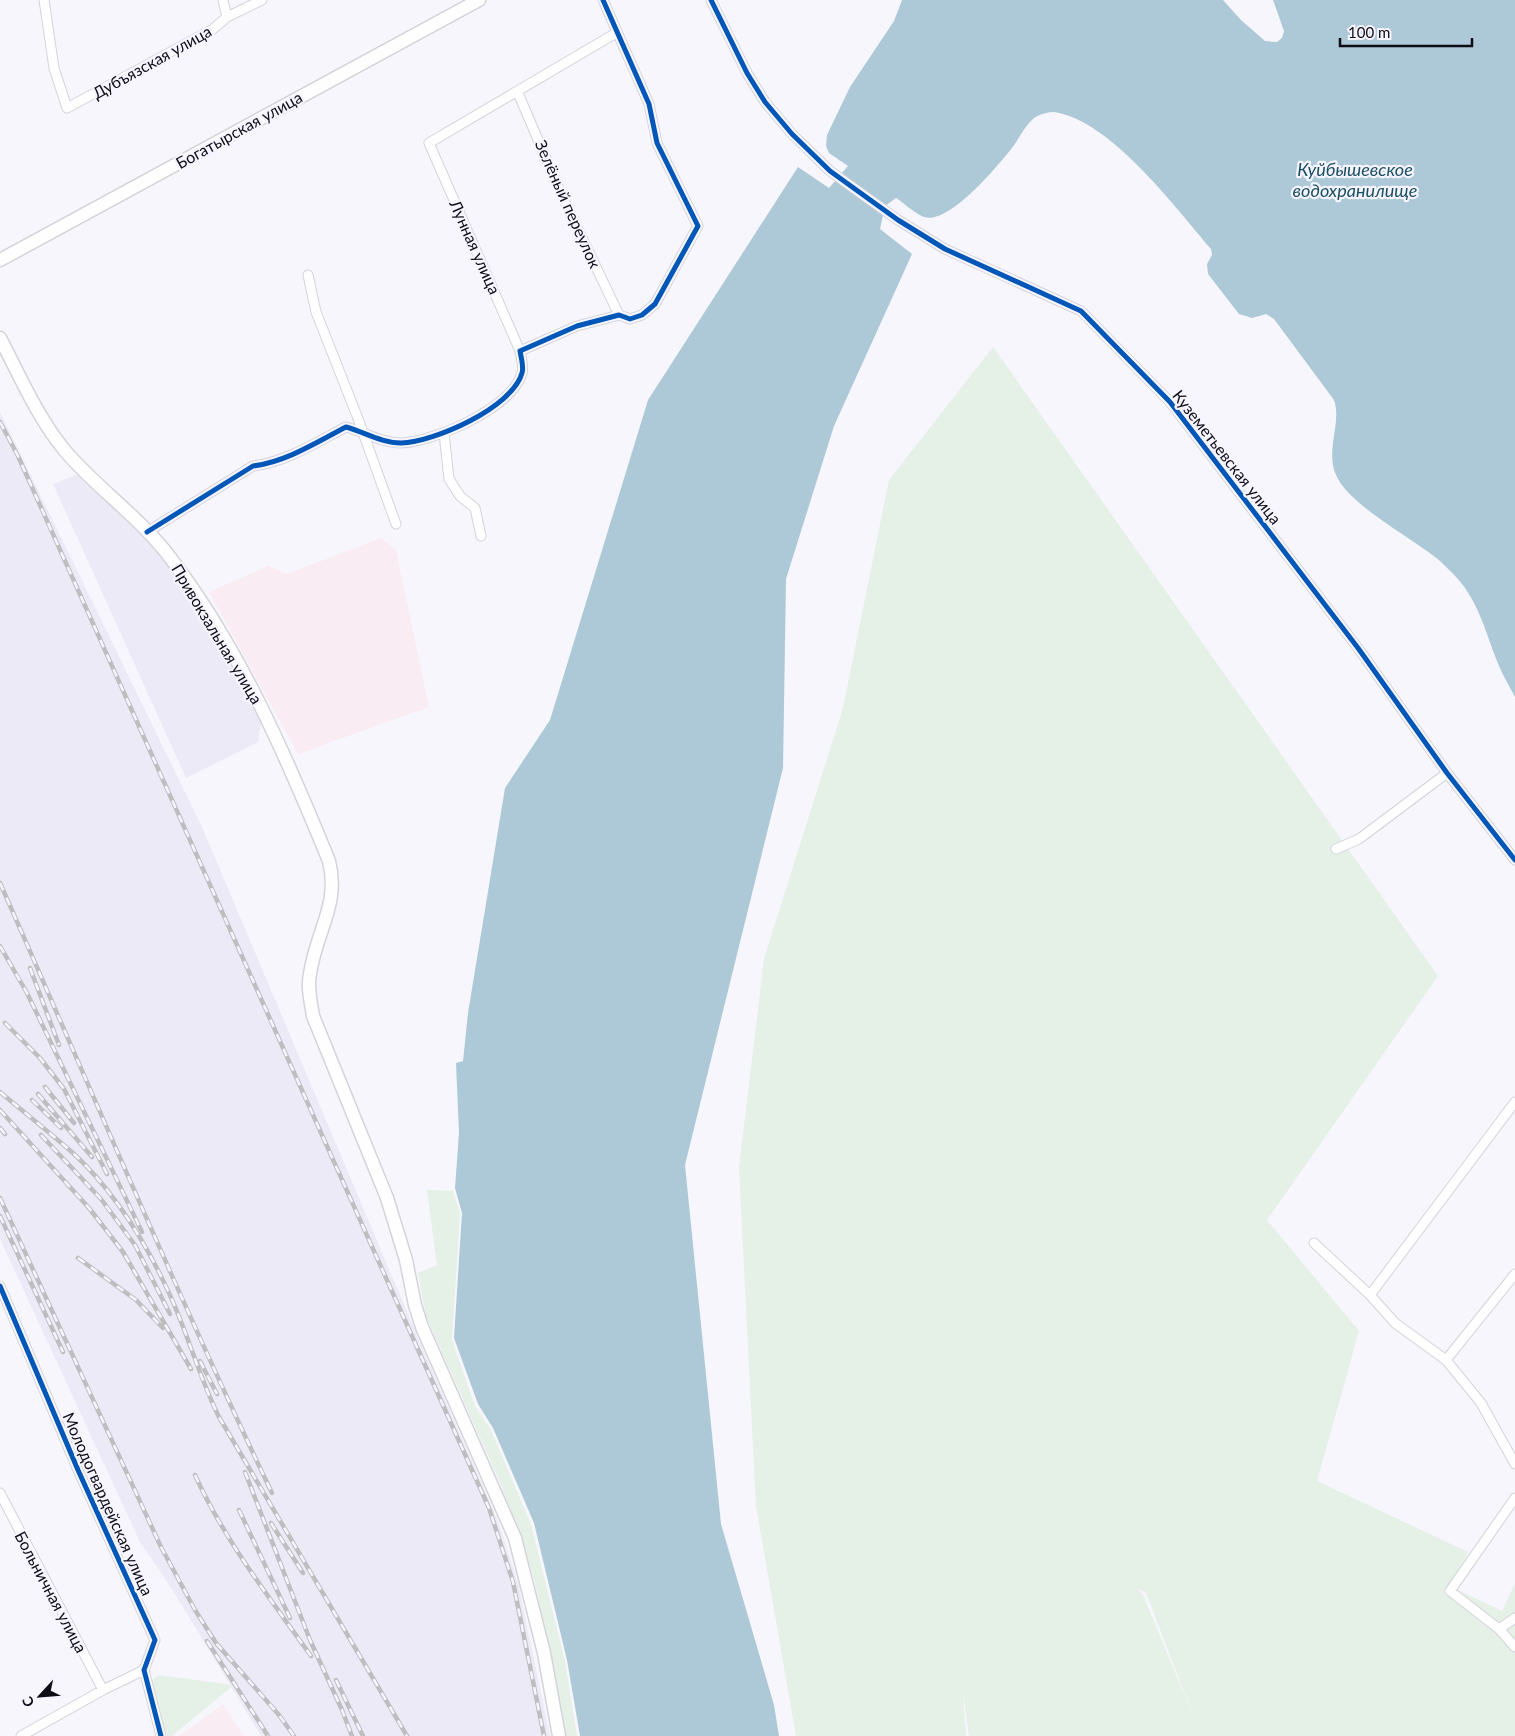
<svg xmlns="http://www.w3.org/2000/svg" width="1515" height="1736" viewBox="0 0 1515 1736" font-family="Lato,sans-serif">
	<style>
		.built { fill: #edeaf8 }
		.industrial { fill: #faecf3 }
		.green { fill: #e5f0e7; fill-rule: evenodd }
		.water { fill: #adc9d8 }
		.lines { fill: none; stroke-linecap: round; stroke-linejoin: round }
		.street-casing { stroke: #d5d3da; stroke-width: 11 }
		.secondary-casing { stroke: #d5d3da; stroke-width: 15 }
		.street { stroke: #fefeff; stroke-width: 9 }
		.secondary { stroke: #fefeff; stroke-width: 12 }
		.rail-casing { stroke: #bebec0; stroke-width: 4.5 }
		.rail { stroke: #f6f4fe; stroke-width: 2.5; stroke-dasharray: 8; stroke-linecap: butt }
		.cycleway-casing { stroke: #f6f4fe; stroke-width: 8 }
		.cycleway { stroke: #0057b8; stroke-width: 5 }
		.labels { text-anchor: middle; stroke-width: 4.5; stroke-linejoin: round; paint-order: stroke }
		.street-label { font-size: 16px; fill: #0e0c14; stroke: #f6f4fe }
		.water-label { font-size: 18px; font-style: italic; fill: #1a5064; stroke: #f6f4fe }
	</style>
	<rect width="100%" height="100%" fill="#f7f6fc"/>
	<path class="built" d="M0,412L202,827L422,1347L498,1521L518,1583L550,1736H261L170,1586L140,1542L0,1239Z
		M78,474L162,556L262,717L258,742L186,778L53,484Z"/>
	<path class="industrial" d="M381,538L396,550L429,707L298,754L209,592L268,566L287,574Z
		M223,1704L244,1736H179Z"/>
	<path class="green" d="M993,347L1438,976L1267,1220L1359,1331L1317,1481L1468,1552L1452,1587L1502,1611L1515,1583V1736H969L963,1691L966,1736H796L756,1506L739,1168L764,959L843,708L889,480ZM1137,1588L1146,1593L1194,1718L1143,1595Z
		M427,1190L453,1191L460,1213L452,1340L475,1406L491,1430L531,1524L565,1661L577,1736H566L535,1582L521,1536L502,1487L426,1316L418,1273L437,1265Z
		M158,1675L234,1685L172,1736H167L151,1681Z"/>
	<path class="water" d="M902,0H1223L1241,20L1265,41L1277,42L1282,38L1284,31L1273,0H1515V697C1508,684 1500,670 1495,656C1485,629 1477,600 1457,578C1450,571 1443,563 1435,557C1410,537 1348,504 1336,475C1325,450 1342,423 1334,400L1274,319L1266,314L1252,318L1239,314L1208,274L1207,264L1212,255L1211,249C1175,207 1110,120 1054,112C1047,112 1037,115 1033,119C1023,128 1017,143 1008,153C994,170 948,225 924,217C914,213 904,203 896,198L885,206L880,229L912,254L834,426L786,579L783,768L685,1165L721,1524L774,1705L779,1736H580L567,1660L534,1523L493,1428L478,1404L454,1338L462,1213L455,1188L459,1133L456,1063L463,1061L468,1013L505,788L550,720L648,400L798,167L829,188L848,166L829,153L826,146L827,135L850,87L894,21Z"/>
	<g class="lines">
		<defs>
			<path id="street" d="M44,0L54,68L67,108L213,29L227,17L262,0
				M223,0L227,17
				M711,0L747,73L765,102L792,134L830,171L898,220L945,249L1081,311L1170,402L1358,648L1447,773L1515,860
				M518,93L564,200L619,315
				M308,275L316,312L357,416L396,524
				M520,351L429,143L616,33
				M444,433L449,479L460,496L475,508L481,536
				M147,532L253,466C286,462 317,442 346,427C364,432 382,443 401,443C434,442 512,408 522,373C524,367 521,357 520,351L577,326L619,315L630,319L642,315L655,304L698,226L657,143L649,104L603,0
				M1336,849L1359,839L1447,773
				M1314,1243L1370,1295L1395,1323L1446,1360L1481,1403L1515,1464
				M0,1286L78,1470L155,1640L144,1670L161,1736
				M1370,1295L1515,1102
				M1446,1360L1515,1274
				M0,1493L103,1690
				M1515,1498L1450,1591L1499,1629L1515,1647
				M1499,1629L1515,1618
				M21,1736L103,1690L144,1670"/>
			<path id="secondary" d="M0,260L479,0
				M0,338C20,376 38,419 66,452C99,490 142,519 172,560C241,651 286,756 329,861C340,905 316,931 310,974C307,988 311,1002 313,1016L387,1198L406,1260L415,1305L422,1327L515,1538L544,1653L559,1736"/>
		</defs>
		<use href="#street" class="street-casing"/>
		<use href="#secondary" class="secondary-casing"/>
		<use href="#street" class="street"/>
		<use href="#secondary" class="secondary"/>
		<defs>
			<path id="rail" d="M0,422L18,456L489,1508L513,1582L544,1736
				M0,883C90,1087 176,1292 272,1493
				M0,946L27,993L142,1232
				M30,968L59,1045
				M5,1023L40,1058L64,1089L107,1174
				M45,1087L74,1123
				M0,1092C24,1112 49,1132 73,1153C114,1191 146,1243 169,1293C188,1334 199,1377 219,1417L407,1736
				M38,1094L92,1157
				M32,1100L61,1128
				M0,1110L89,1208L123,1252L191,1369
				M0,1128L5,1134
				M41,1135L101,1199L135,1245L170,1314
				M0,1198L161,1547L195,1610L216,1643L279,1715L294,1736
				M0,1216L63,1352
				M78,1258L136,1300L163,1328
				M200,1361L217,1394
				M245,1472L310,1640L342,1710L352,1736
				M195,1475C225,1541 269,1597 311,1656
				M239,1510L290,1618
				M271,1523L303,1573
				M207,1641L268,1736
				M336,1680L363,1736"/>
		</defs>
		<use href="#rail" class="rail-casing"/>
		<use href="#rail" class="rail"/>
		<defs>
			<path id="cycleway" d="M711,0L747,73L765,102L792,134L830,171L898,220L945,249L1081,311L1170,402L1358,648L1447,773L1515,860
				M147,532L253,466C286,462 317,442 346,427C364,432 382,443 401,443C434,442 512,408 522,373C524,367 521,357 520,351L577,326L619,315L630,319L642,315L655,304L698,226L657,143L649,104L603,0
				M0,1286L78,1470L155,1640L144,1670L161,1736"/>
		</defs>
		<use href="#cycleway" class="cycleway-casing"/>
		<use href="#cycleway" class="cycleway"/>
	</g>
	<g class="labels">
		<g class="street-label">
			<text transform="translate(152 62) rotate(-29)" y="6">Дубъязская улица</text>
			<text transform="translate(239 130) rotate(-29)" y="6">Богатырская улица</text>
			<text transform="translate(568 204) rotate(66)" y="6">Зелёный переулок</text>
			<text transform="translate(475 247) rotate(66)" y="6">Лунная улица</text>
			<text transform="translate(1227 457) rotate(52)" y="6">Куземетьевская улица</text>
			<text transform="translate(217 634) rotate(59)" y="6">Привокзальная улица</text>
			<text transform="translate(108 1504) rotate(66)" y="6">Молодогвардейская улица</text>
			<text transform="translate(51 1592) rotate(62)" y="6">Больничная улица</text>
		</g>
		<g class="water-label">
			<text x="1355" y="176">Куйбышевское<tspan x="1355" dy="21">водохранилище</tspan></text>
		</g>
	</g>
	<g transform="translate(40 1696) rotate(244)" stroke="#f6f4fe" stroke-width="4" paint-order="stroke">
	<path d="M0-4L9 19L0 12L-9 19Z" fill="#0e0c14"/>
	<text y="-8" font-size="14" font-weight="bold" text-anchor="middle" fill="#0e0c14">С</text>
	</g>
	<path d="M1340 38v8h132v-8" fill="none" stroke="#0e0c14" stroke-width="2.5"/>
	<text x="1348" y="38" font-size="15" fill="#0e0c14" stroke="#f6f4fe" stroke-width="4" paint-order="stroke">100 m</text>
</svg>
